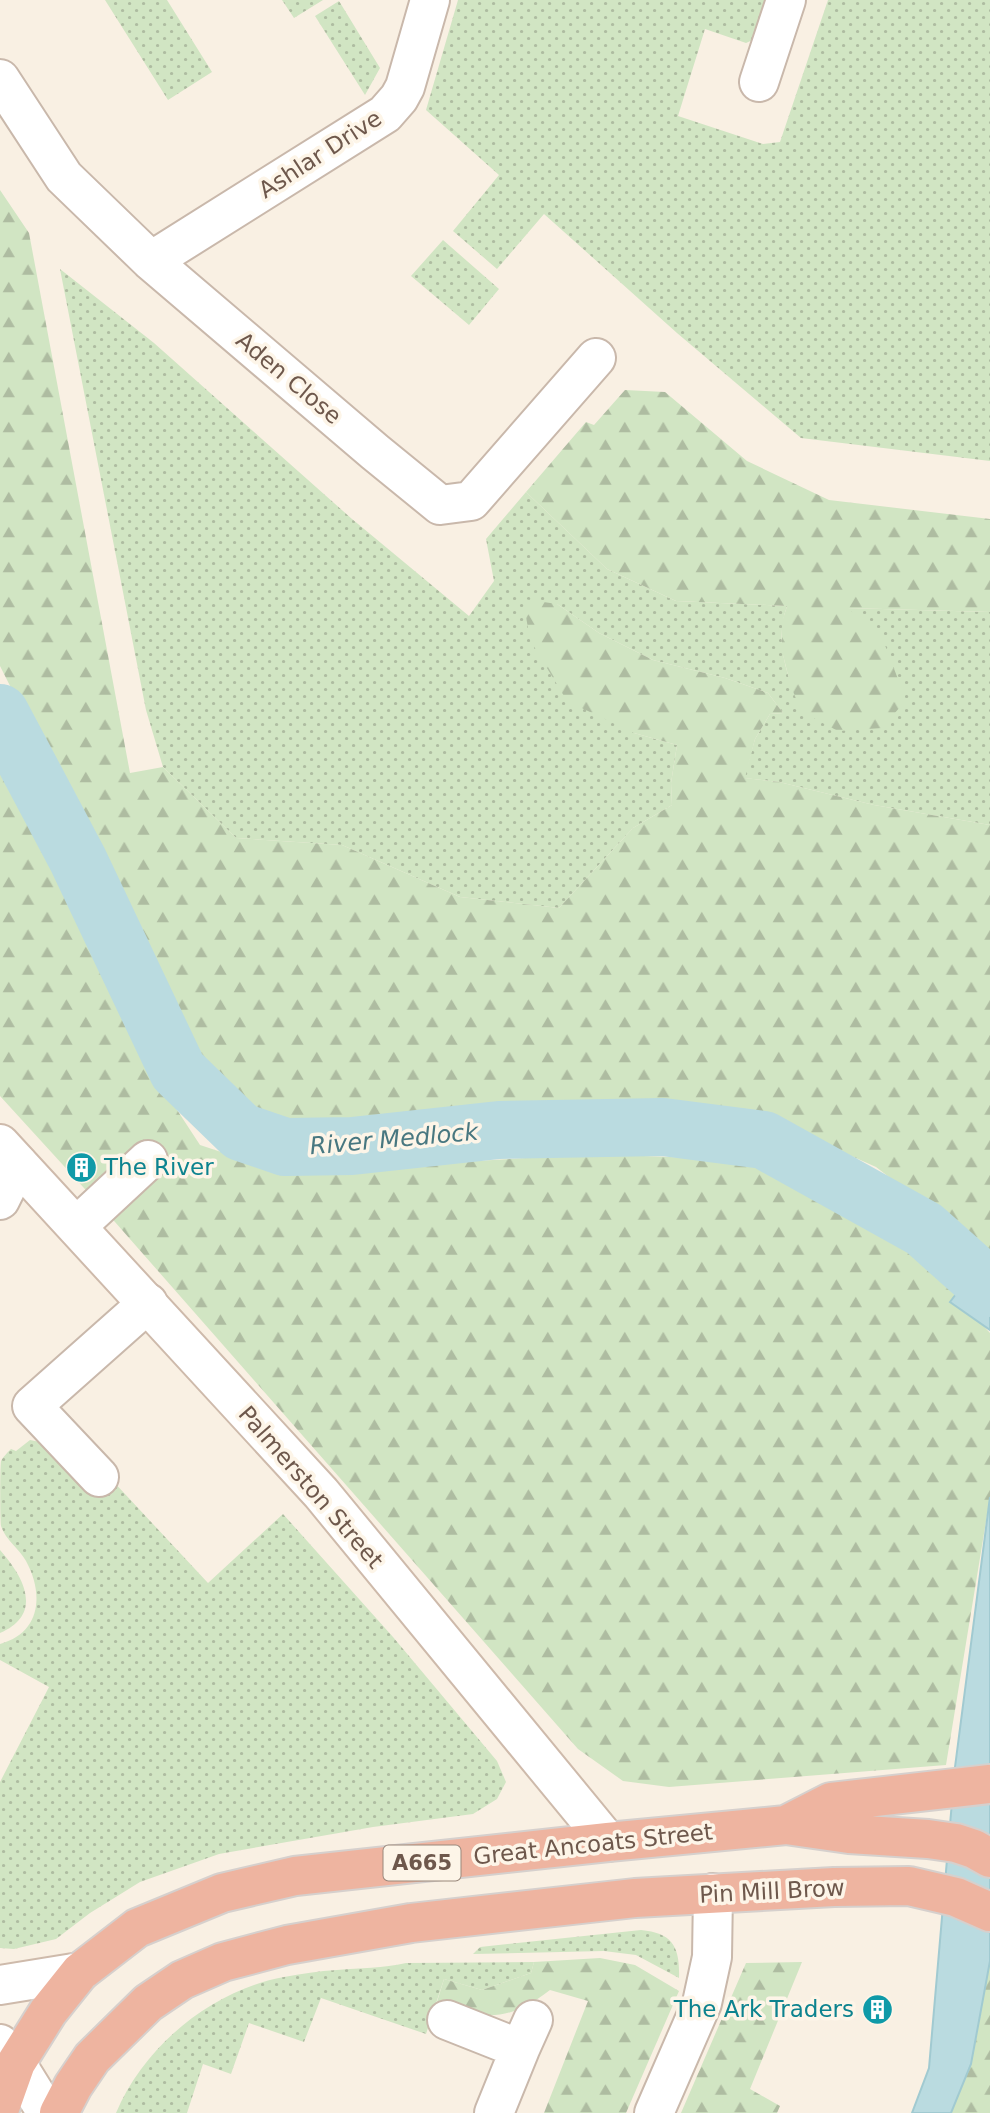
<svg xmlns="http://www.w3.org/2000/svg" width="990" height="2113" viewBox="0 0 990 2113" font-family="'DejaVu Sans',sans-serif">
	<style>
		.grass { fill: url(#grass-dots) }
		.forest { fill: url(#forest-firs) }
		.water { fill: #badbe0; stroke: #a1cad1; stroke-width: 2 }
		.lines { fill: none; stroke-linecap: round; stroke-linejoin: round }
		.river { stroke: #badbe0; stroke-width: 58 }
		.street-casing { stroke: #c9b8ab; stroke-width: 42 }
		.secondary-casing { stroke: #cebaab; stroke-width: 42 }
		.highway-casing { stroke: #d6d0cd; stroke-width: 42 }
		.street { stroke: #fff; stroke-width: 38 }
		.secondary { stroke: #fff; stroke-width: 38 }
		.highway { stroke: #eeb4a0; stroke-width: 38 }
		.labels { text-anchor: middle; stroke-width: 7; stroke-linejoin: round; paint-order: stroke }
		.shield { fill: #fdf5e8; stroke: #99877b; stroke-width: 2 }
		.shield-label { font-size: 21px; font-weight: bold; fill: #6e584c }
		.street-label { font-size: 23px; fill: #6e584c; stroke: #fdf5e8 }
		.culture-label { font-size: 23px; fill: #0d838f; stroke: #fdf5e8; text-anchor: start }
		.water-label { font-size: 24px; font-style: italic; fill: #487780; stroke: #fdf5e8 }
	</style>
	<defs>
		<pattern id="grass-dots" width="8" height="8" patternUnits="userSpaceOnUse" patternTransform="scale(1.75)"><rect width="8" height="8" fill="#d1e5c3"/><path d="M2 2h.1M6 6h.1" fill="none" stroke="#aebca1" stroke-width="1.8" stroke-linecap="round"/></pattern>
		<pattern id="forest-firs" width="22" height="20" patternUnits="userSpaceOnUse" patternTransform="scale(1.75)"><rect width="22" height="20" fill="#d1e5c3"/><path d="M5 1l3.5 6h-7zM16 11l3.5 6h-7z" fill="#aebca1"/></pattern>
	</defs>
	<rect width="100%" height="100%" fill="#f9f0e3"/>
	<path class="grass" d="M105,0H167L212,72L168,100Z
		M282,0H323L294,18Z
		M458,0H769L755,39L746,43L705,29L678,116L763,144L780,142L828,0H990V461L801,438L677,333L544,214L497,269L453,231L499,175L426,110Z
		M339,1L380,68L365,95L315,16Z
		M443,240L499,289L469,325L411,276Z
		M60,269L154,343L352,519L469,616L494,581L486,539L526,492L607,569L676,601L787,606C774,642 787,678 803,712L846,608L990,612V825L874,805L779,782L744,778L755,739L770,714L783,713L768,693L725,678L653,660L599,633L557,604L634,733L677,745L671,783L672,805L633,828L559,908L460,897L342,845L236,838L163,767L146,710Z
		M30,1440L45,1443L111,1479L208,1583L283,1514L393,1637L497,1761L506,1782L497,1799L473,1814L373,1827L219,1854L140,1882L90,1913L56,1939L14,1949L0,1948V1782L49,1687L0,1660V1644C41,1633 44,1594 26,1561C19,1548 6,1541 1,1526C0,1520 0,1466 1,1461C3,1457 8,1452 11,1449L16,1451Z
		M0,1550C24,1577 44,1614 0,1633Z
		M641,1930C673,1933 680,1947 679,1978L636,1955L604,1951L473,1954L480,1947Z
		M534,1962L531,1973L482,1990L444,1979L426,2034L321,1998L304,2042L249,2023L231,2074L203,2064L187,2113H116C144,2046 212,1990 284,1977C301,1974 319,1971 337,1970C360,1968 383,1968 406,1963Z"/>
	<path class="forest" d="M0,190L29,233L130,773L163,767L236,838L342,845L460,897L559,908L633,828L672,805L671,783L677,745L634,733L567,701L530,640L523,599L557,604L599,633L653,660L725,678L768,693L783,713L770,714L755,739L745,778L779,782L874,805L990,825V1255L876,1167L764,1117L330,1136L247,1109L189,1041L0,666Z
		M625,390L665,392L747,461L829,500L990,519V612L848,608L883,640L906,700L882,728L838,731L802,712L791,687L782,651V622L787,606L676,601L607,569L526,492L586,422L594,425Z
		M0,738L68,874L164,1090L200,1145L276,1170L357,1168L593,1154L721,1159L791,1173L913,1249L990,1333V1497L946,1765L669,1787L623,1781L578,1749L115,1222L0,1096Z
		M600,1958L635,1965L679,1991L626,2113H544L588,2001L550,1990C505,2024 486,2018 436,2005L444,1979L482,1990L531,1973L534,1962Z
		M990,1961V2113H951L971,2064Z
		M802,1962L750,2089L780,2106L777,2113H681L746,1963Z"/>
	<path class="water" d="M987,1253L990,1255V1330L950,1302Z
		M990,1497V1961L971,2064L951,2113H912L929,2068L955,1767Z"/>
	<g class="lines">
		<path class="river" d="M0,713L78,860L178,1071L241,1132L285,1147L352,1146L499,1130L663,1127L764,1140L924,1229L990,1288"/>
		<defs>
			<path id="street" d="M0,79L64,177L151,261L375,452L440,505L471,501L596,358
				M759,82L786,0
				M151,261L385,114L399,98L405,87L430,0
				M0,1200L18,1164
				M77,1226L148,1160
				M99,1477L32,1406L148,1303
				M447,2020L520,2049L494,2113
				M520,2049L533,2020
				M654,2113L702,2003L712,1957L713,1893"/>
			<path id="secondary" d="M0,1144L321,1493L608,1842
				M0,1985L80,1972
				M0,2044L16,2063L47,2113"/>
			<path id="highway" d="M786,1825L831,1802L990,1784
				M0,2108L16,2063L48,2012L80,1972L137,1928L222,1893L295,1876L608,1842L786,1825L849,1834L928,1839L956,1843L974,1849L990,1858
				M59,2113L73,2086L92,2058L148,2003L182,1980L223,1962L287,1945L411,1923L635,1898L834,1887L909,1886L956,1897L990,1912"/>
		</defs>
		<use href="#street" class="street-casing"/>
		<use href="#secondary" class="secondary-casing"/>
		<use href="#highway" class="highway-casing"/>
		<use href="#street" class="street"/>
		<use href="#secondary" class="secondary"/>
		<use href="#highway" class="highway"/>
	</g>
	<defs>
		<symbol id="building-disc" viewBox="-11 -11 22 22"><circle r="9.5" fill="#0f9aa8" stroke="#fdf5e8"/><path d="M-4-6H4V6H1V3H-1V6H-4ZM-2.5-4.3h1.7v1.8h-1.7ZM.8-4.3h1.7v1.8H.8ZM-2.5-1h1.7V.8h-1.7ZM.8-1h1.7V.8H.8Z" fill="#fff"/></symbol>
	</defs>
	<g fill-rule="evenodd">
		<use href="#building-disc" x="64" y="1150" width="35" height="35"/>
		<use href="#building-disc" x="860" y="1992" width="35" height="35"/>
	</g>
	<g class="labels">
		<rect class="shield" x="383.5" y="1845.5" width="77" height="35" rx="5"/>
		<g class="shield-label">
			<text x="422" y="1870">A665</text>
		</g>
		<g class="street-label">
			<text transform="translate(320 154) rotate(-33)" y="8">Ashlar Drive</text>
			<text transform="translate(289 378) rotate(40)" y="8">Aden Close</text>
			<text transform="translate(311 1487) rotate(49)" y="8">Palmerston Street</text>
			<text transform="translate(593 1844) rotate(-6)" y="8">Great Ancoats Street</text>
			<text transform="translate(772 1891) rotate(-3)" y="8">Pin Mill Brow</text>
		</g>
		<g class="culture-label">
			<text x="104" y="1175">The River</text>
			<text x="854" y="2017" text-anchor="end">The Ark Traders</text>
		</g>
		<g class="water-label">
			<text transform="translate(394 1139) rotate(-5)" y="8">River Medlock</text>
		</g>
	</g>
</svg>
